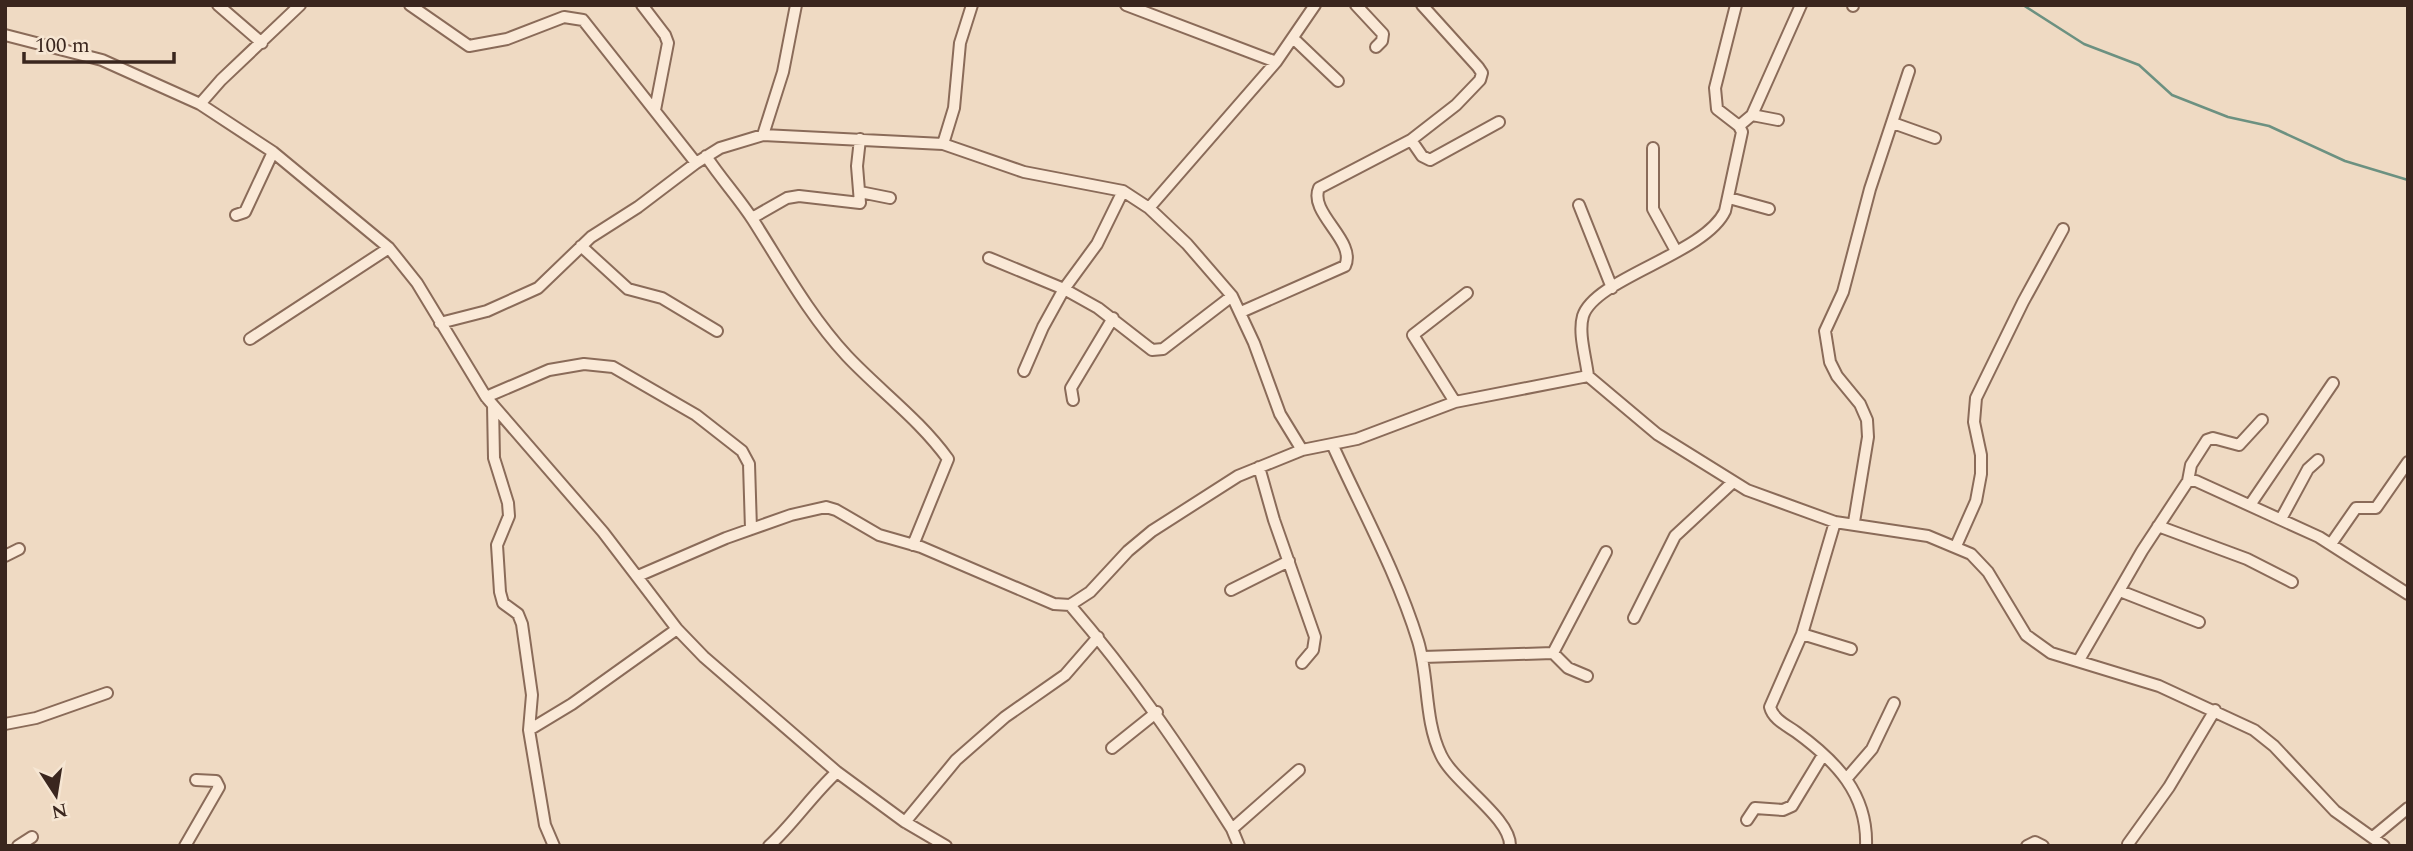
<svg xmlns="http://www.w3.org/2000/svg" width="2413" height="851" viewBox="0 0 2413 851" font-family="Spectral,serif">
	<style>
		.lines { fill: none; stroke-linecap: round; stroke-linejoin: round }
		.stream { stroke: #6c9181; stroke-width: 2.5 }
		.minor-casing { stroke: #8a6b59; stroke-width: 14 }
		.minor { stroke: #fae9d7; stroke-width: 10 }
	</style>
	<rect width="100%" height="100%" fill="#efdac3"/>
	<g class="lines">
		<path class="stream" d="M2023,5L2084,44L2139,65L2172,95L2228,117L2269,126L2345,161L2408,180"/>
		<defs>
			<path id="minor" d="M218,5L262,43
				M410,5L469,46L507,39L564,17L583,20L696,163
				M642,5L665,35L668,43L655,110
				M1126,5L1276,62
				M1356,5L1383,34L1382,41L1376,47
				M1853,5V6
				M5,35L102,60L200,104L273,152L389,248L417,283L486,397L603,532L677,629L704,657L837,772L905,822L946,846
				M1293,38L1338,81
				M200,104L221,80L300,5
				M1752,115L1778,120
				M1893,123L1935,138
				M1739,126L1752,115L1801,5
				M763,135L783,72L796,5
				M1411,140L1422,156L1430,160L1499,122
				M943,144L954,108L960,43L972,5
				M1653,148V209L1676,251
				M706,156C721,179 739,198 753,220C783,267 809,315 847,356C880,391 919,419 948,459L913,545
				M860,192L890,198
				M1729,198L1769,209
				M1579,205L1612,288
				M1149,208L1276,62L1315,5
				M236,215L245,212L273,152
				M752,218L787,198L799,196L860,203L857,166L860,139
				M581,246L628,289L662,298L717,331
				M989,258L1064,289L1098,308L1152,350L1163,349L1232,296
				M1241,312L1345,266C1357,241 1308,213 1319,188L1411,140L1456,105L1480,80L1482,73L1478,67L1422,5
				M440,323L487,311L538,288L591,237L638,207L696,163L720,148L763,135L943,144L1024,172L1123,191L1149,208L1187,244L1232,296L1254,343L1280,414L1302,450
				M250,339L389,248
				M1024,371L1043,327L1064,289L1097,244L1123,191
				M1588,376C1586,358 1578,333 1583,316C1595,278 1705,254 1725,211L1742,132L1739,126L1717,109L1715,88L1736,5
				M486,397L549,370L584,364L613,367L696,415L742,451L749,464L751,529
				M1073,400L1071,388L1113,318
				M1455,402L1413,335L1467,293
				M493,405L494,458L508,503L509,516L497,545L500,592L503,603L518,614L522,624L532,695L529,730L545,825L554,846
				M1333,446C1362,510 1397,573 1418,641C1429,677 1424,720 1441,755C1454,783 1511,818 1510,846
				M1259,467L1274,520L1315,637L1313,650L1302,663
				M2188,481L2191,465L2207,440L2213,438L2239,445L2262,420
				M2250,505L2333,383
				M2281,519L2308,469L2318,460
				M1835,522L1802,634L1770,707C1773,719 1786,725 1796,732C1836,761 1868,794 1866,846
				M1854,522L1868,437L1867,420L1860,404L1837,376L1830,362L1825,331L1843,292L1870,189L1909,71
				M2158,526L2247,559L2292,582
				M2331,544L2356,508H2376L2408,462
				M1956,546L1976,501L1981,474V455L1974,422L1976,398L2023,302L2063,229
				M5,556L19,549
				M638,576L726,538L791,515L826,507L836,510L879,535L921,547L1054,604L1070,605L1090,592L1128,551L1152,531L1238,476L1302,450L1357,439L1455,402L1588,376L1657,434L1747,490L1835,522L1928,536L1971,554L1988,572L2026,635L2051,653L2159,686L2254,730L2274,746L2335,811L2384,846
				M1231,590L1289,561
				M2120,591L2199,622
				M1070,605C1132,677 1181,749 1232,829L1239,846
				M1634,618L1675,536L1732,483
				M1802,634L1851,649
				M1553,653L1568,668L1587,676
				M1423,657L1553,653L1606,552
				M2079,660L2142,551L2188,481H2196L2319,537L2408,594
				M5,724L36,718L107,693
				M529,730L572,704L677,629
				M1112,748L1157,712
				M1847,778L1872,749L1894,703
				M1747,820L1755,808L1783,810L1792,806L1823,755
				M905,822L956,760L1005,717L1065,675L1098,637
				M1232,829L1299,770
				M2373,837L2408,808
				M2128,844L2169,787L2215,710
				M18,846L32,837
				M185,846L219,787L216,781L196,780
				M769,846C794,823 812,795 837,772
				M2027,846L2035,842L2043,846"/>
		</defs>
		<use href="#minor" class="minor-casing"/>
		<use href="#minor" class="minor"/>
	</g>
	<rect width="2413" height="851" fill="none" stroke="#3a261e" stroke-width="14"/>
	<g transform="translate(56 795) rotate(168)" stroke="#f6e6d3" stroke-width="5" paint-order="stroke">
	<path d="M0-5L12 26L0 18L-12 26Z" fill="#3a261e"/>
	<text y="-10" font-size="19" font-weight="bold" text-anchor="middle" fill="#3a261e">N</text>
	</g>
	<path d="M24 52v10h150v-10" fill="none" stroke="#3a261e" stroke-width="3.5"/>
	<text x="35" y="52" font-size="21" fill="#3a261e" stroke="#f6e6d3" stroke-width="5" paint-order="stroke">100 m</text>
</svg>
